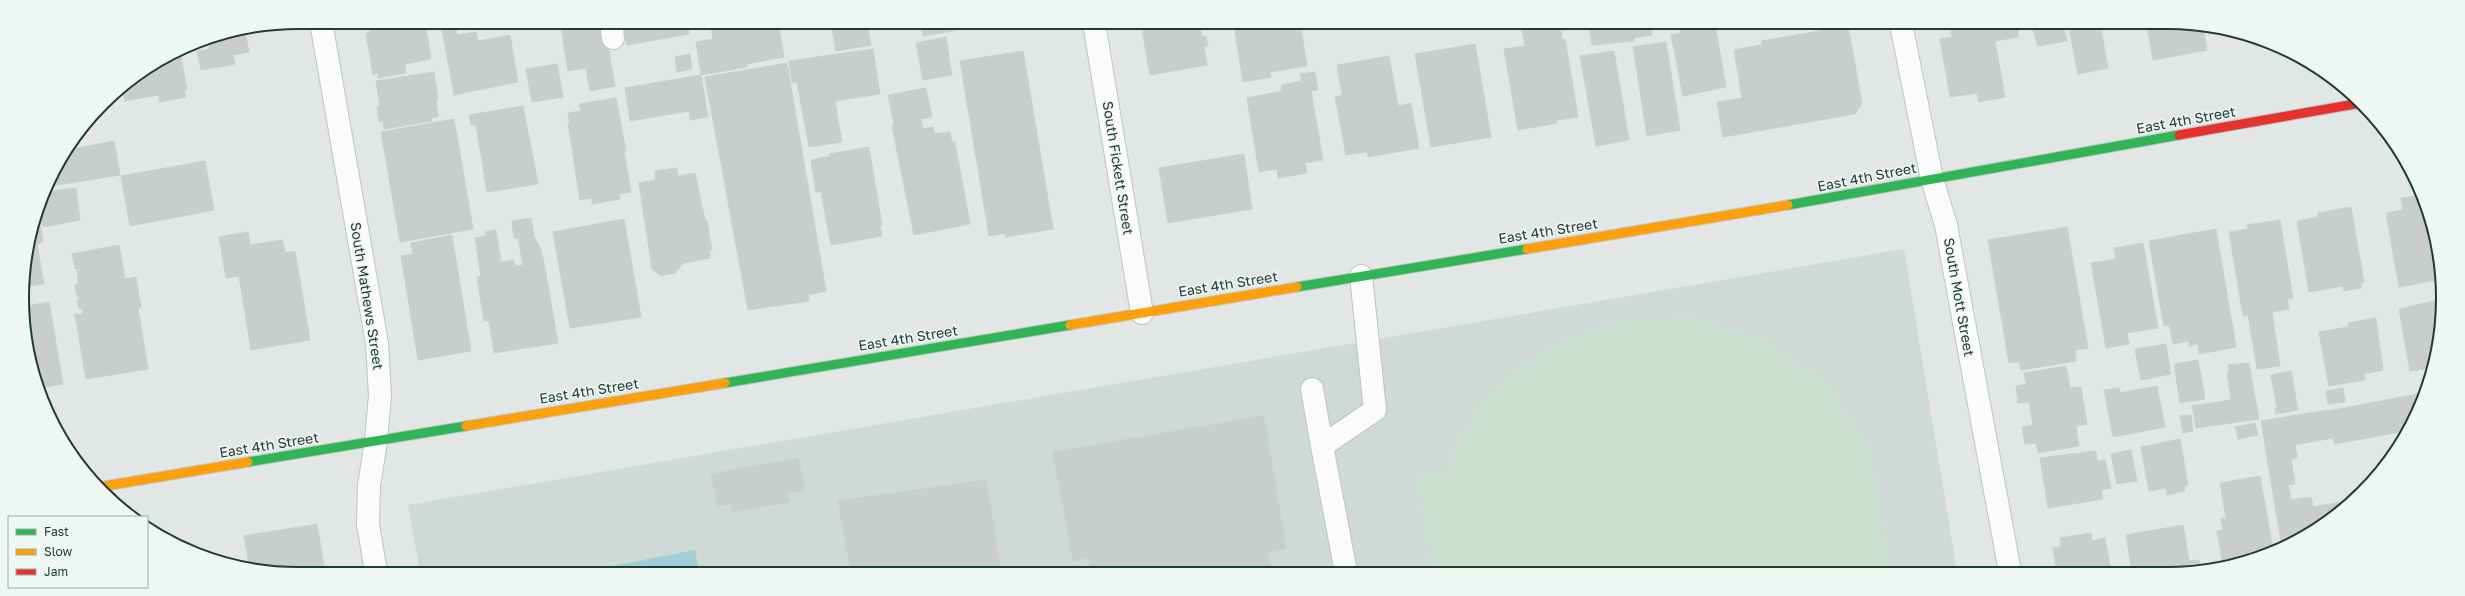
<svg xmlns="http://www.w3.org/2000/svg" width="2465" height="596" viewBox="0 0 2465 596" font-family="'Golos Text',sans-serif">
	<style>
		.built { fill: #cfd9d5 }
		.green { fill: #cae1d2 }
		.water { fill: #a2ced7 }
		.building { fill: #c9cecc; stroke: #cad0ce }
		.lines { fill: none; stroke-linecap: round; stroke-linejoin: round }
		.lane-casing { stroke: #bfc4c2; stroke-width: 24 }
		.street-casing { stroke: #bfc4c2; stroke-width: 24 }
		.fast-casing { stroke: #bec5c2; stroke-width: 11 }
		.slow-casing { stroke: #bec5c2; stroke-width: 11 }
		.jam-casing { stroke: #bec5c2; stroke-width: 11 }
		.lane { stroke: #fbfbfb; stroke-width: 22 }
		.street { stroke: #fbfbfb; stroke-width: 22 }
		.fast { stroke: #30b455; stroke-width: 9 }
		.slow { stroke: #ff9f0a; stroke-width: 9 }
		.jam { stroke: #e5322d; stroke-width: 9 }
		.labels { text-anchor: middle; stroke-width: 3; stroke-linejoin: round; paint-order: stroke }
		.street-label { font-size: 14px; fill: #203b34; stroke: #eff7f3 }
		.rim { fill: none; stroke: #203b34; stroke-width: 2 }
	</style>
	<rect width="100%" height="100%" fill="#e2e7e5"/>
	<path class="built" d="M1904,249L1957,572H420L408,505Z"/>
	<path class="green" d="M1694,319L1763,340L1823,382L1868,446L1891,572H1433L1416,476L1448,472L1454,450L1495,389L1553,345L1621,320Z"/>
	<path class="water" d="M695,550L699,572H580Z"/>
	<path class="building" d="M425,22L431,59L405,64L406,73L378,78V73L373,75L366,33H370V28L398,23L399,26Z
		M455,22L457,35L476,32L478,41L510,35L518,82L454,95L441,24Z
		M589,22H604L615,86L590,91L586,68L568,71L561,27Z
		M623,22H687L689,34L627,45Z
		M723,23H778L784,57L747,64V67L701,75L696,42L713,39L711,26Z
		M831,23H867L871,45L836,51Z
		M921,23H956L957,30L923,36Z
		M969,23H999L970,28Z
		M1141,23H1200L1202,36H1206L1208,46L1204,47L1207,65L1150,75Z
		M1243,23H1300L1307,66L1270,72L1271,77L1243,82L1234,25Z
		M1494,24H1516L1517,26L1495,29Z
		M1521,24H1568L1569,29L1561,31L1562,40L1565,39L1578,117L1557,120V123L1518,130L1504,49L1525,46Z
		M1589,24H1650L1652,35L1634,38V41L1592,45Z
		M1679,24H1715L1726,87L1683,96L1671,35L1681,33Z
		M1949,24H2018V37L1995,41L2005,97L1979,102L1977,93L1950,97L1940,39L1952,37Z
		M2031,24H2100L2108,68L2078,74L2069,27L2064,29L2067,41L2038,46Z
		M2147,24H2203L2207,50L2153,60Z
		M1848,26L1862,103L1855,114L1769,129L1755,46L1762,45L1761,41Z
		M244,27L249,52L233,55L235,64L201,70L197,51L210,49L208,38Z
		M946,37L952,75L923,80L916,43Z
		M1666,42L1680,130L1647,136L1633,47Z
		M1475,44L1491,137L1431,147L1415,54Z
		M1755,46L1769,129L1723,137L1717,102L1742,98L1734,50Z
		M873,49L880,94L835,101L842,142L809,147L797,82L792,83L789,61Z
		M180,51L187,90H184L186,97L160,102L159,95L125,101L123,87Z
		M1023,51L1053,229L1006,237L1005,233L989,236L960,61Z
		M1614,51L1629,140L1596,146L1580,56Z
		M690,54L692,69L677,72L675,57Z
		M1389,56L1398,106L1411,103L1419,148L1368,157L1367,152L1346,155L1335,97L1342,95L1337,65Z
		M787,63L826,291L808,295L809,301L748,310L705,77Z
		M557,64L563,97L532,102L526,69Z
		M434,72L438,99L436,100L438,116L431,118L432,121L384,129L383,121H379L377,107H380L376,81Z
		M1315,72L1318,90L1311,91L1323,160L1305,163L1307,173L1278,178L1277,169L1259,172L1247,98L1282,91L1281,85L1302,81L1300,74Z
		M701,75L708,117L690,120L689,111L630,121L625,88Z
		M926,88L932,117L921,119L923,129L933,127L935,134L950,132L952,143L955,142L970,224L914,235L892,126L894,125L888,95Z
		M616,98L626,151H624L631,192L619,194L620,199L592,204V198L580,200L568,123H570L568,113L581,111L579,104Z
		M523,106L538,184L487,192L476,125H471L469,115Z
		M454,119L473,229L400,242L381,132Z
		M114,141L120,175L51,186V176L67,150Z
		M869,147L882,225H880L882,236L831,245L821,192H816L811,160L830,156L829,154Z
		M1244,154L1252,209L1168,223L1159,168Z
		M205,161L214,210L130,226L121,176Z
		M677,168L678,176L695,173L705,220H707L712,250H709L710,258L683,263L675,273L661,276L652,269L639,183L656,180L655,171Z
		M76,188L80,220L43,227L39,206L44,192Z
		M2422,195L2434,227L2442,279L2399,287L2386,213L2403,210L2401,198Z
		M2351,207L2364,282L2361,283V288L2344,291L2343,286L2309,292L2297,221L2318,217V213Z
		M38,210L43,242L37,244L44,284L23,287V280L31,226Z
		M531,218L534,237L541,249L545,268L558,343L494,353L489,321H484L477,277L481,276L475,238L486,236L485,232L496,230L501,262L514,260L515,266L523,265L518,238H514L512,221Z
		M624,219L641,317L570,328L553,232Z
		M2280,220L2293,298L2287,299L2289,309L2272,312L2280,366L2257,369L2248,315L2243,316L2229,232L2248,229L2247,225Z
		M2067,227L2088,348L2075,350L2076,361L2021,370L2019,362L2009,363L1988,240Z
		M2216,229L2236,347L2199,354L2198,344L2189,346V341L2173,344L2169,325L2164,326L2149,241Z
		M248,232L250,245L282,240L285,253L295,251L310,340L251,350L239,276L226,278L219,237Z
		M452,235L471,351L418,360L401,256L413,254L411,243Z
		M2143,243L2158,328L2127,333L2129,344L2106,348L2091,263L2116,259L2114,248Z
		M119,245L125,279L136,277L141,308L138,309L148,369L86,379L75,314H83L82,309H79L77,300L80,299V296H77L75,285L78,284V280L77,271L84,269H75L72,254Z
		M2442,299L2441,334L2430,368L2410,371L2399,309Z
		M49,302L63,384L38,388L31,370L25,308L33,307L32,305Z
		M2376,318L2383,370L2364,374L2365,380L2329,386L2319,332L2348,327V323Z
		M2166,344L2171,374L2141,380L2135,349Z
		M2198,360L2205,399L2180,403L2174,364Z
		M2249,363L2259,419L2196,428L2192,406L2231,400L2227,373L2229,374L2228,365Z
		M2066,366L2070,388L2081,387L2087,424L2076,426L2079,446L2038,453L2036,443L2025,444L2022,427L2033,425L2029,402L2018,403L2016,386L2026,384L2024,373Z
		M2291,371L2298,410L2276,414L2275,409L2277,408L2271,375Z
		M2157,386L2165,427L2113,437L2104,390L2119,388L2120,393Z
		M2343,388L2345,402L2328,404L2326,391Z
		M2423,393L2414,420L2402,437L2401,432L2334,444L2328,411Z
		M2328,410L2332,438L2295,445L2297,458L2291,459L2295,484L2288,485L2291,500L2311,497L2313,507L2342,502L2343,507L2290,545V540L2281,541L2261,421Z
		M2191,415L2193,431L2183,433L2180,416Z
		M1264,416L1286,548L1268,552L1272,572H1091L1089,557L1073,560L1053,452Z
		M2255,423L2258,435L2238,439L2235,427Z
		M2180,439L2188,485L2184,486L2185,491L2167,495L2166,488L2149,491L2141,447Z
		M2131,450L2137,481L2117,484L2111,454Z
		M2096,451L2097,461L2105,460L2111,488L2101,490L2103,499L2048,508L2040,458Z
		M798,458L805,490L787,493L789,502L732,512L731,504L718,506L711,474Z
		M2260,476L2273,550L2223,566L2217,531L2223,530L2221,519L2226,518L2220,483Z
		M986,480L1001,572H851L838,501Z
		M317,524L325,572H262L250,569L244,536Z
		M2183,525L2189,561L2199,560L2201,572H2132L2126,535Z
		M2091,533L2092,541L2105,538L2111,572H2057L2053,548L2061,547L2060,538Z"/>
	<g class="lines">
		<defs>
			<path id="lane" d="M611,22L613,38
				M1312,389L1322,446
				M1346,572L1322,446L1375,410L1361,276"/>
			<path id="street" d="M321,22L377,343L380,395L376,441L369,486L368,524L376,572
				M1094,23L1142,313
				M1901,24L1932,179L1946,225L2010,572"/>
			<path id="fast" d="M1788,205L2179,135
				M1297,287L1527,249
				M725,383L1070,325
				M248,462L466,426"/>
			<path id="slow" d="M1527,249L1788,205
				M1070,325L1297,287
				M466,426L725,383
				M99,487L248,462"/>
			<path id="jam" d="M2179,135L2361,103"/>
		</defs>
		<use href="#lane" class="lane-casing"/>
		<use href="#street" class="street-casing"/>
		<use href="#fast" class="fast-casing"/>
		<use href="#slow" class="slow-casing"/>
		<use href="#jam" class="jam-casing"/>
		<use href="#lane" class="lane"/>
		<use href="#street" class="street"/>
		<use href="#fast" class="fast"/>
		<use href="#slow" class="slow"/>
		<use href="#jam" class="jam"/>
	</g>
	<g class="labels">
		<g class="street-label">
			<text transform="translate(2186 120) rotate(-10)" y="5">East 4th Street</text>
			<text transform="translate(1118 168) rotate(81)" y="5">South Fickett Street</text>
			<text transform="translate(1867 177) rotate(-11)" y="5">East 4th Street</text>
			<text transform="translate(1548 231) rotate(-9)" y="5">East 4th Street</text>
			<text transform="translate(1228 284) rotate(-9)" y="5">East 4th Street</text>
			<text transform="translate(367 296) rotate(81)" y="5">South Mathews Street</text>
			<text transform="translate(1959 297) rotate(80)" y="5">South Mott Street</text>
			<text transform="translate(908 338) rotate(-9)" y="5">East 4th Street</text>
			<text transform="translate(589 391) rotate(-9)" y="5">East 4th Street</text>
			<text transform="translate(269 445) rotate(-9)" y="5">East 4th Street</text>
		</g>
	</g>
	<path d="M0 0H2465V596H0ZM298 29H2167A269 269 0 0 1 2436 298V298A269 269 0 0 1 2167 567H298A269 269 0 0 1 29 298V298A269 269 0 0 1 298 29Z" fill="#eff7f3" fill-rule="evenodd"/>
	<path class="rim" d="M298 29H2167A269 269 0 0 1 2436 298V298A269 269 0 0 1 2167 567H298A269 269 0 0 1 29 298V298A269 269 0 0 1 298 29Z"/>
	<rect x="8" y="516" width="140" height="72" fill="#eff7f3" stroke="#9caca7"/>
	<rect x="16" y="529" width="20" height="6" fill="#30b455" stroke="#9caca7"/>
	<text x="44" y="536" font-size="12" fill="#203b34">Fast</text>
	<rect x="16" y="549" width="20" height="6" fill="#ff9f0a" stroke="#9caca7"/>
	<text x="44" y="556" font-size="12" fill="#203b34">Slow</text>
	<rect x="16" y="569" width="20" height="6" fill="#e5322d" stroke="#9caca7"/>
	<text x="44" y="576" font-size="12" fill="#203b34">Jam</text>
</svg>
